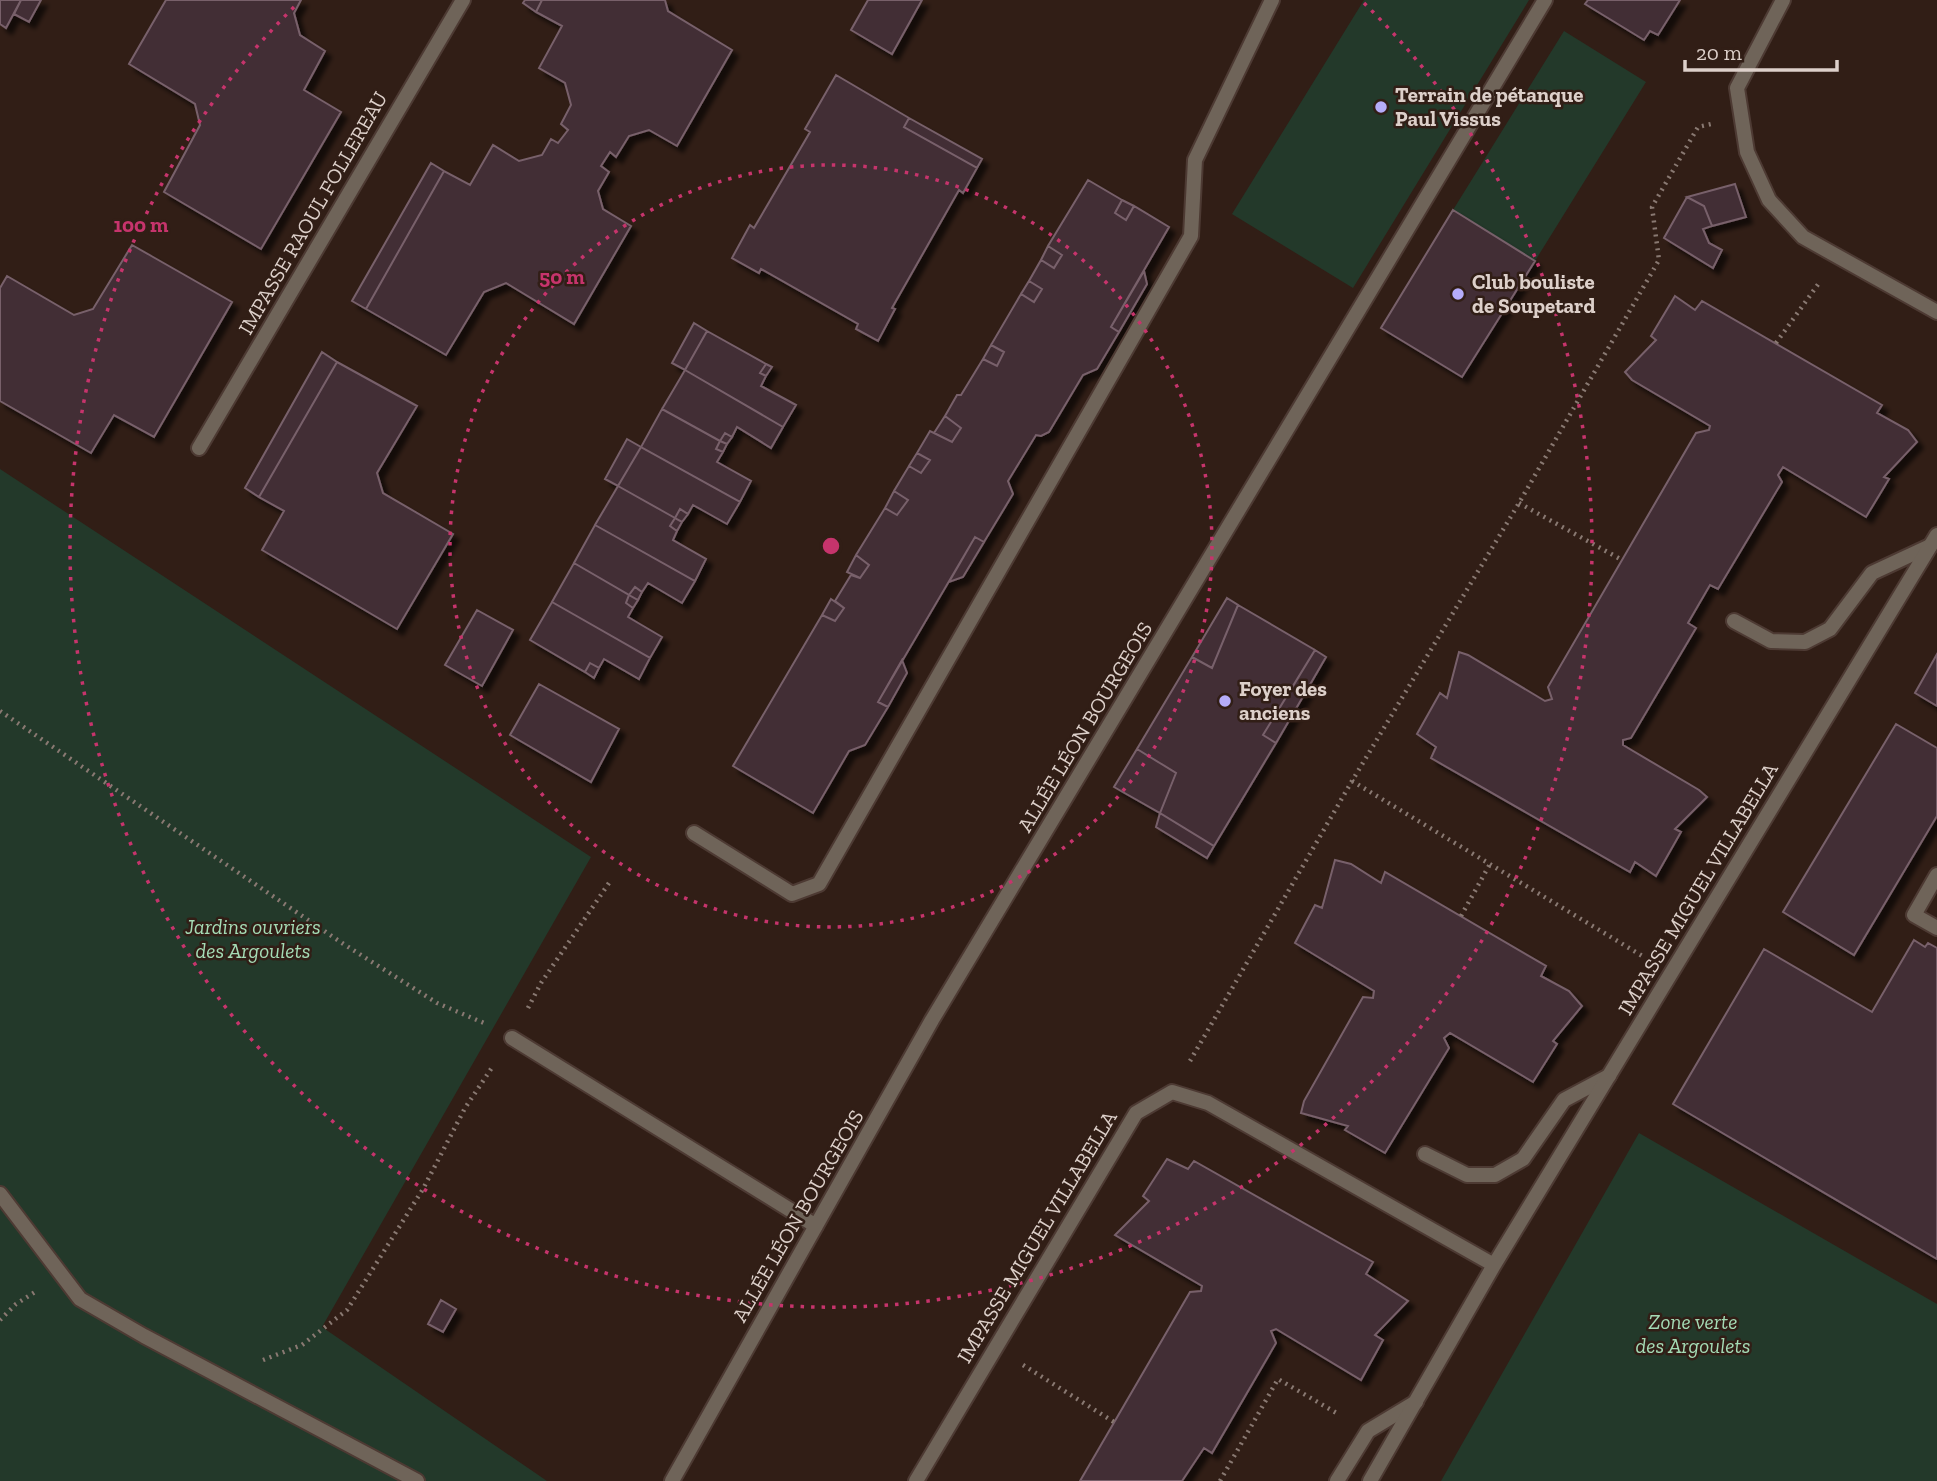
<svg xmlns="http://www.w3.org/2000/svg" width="1937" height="1481" viewBox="0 0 1937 1481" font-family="'Zilla Slab',serif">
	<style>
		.green { fill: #23392a }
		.building { fill: #422d36; stroke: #78616b; stroke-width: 2; filter: url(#shadow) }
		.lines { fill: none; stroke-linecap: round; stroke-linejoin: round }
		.service-casing { stroke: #4d3a33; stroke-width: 18 }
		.minor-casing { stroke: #4d3a33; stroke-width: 18 }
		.path { stroke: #897972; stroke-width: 4.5; stroke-dasharray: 2 5; stroke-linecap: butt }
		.service { stroke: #6f6459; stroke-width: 14 }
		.minor { stroke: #6f6459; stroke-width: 14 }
		.ring { fill: none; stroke: #c6346c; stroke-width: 3.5; stroke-dasharray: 3.5 7 }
		.poi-dot { fill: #b5acf9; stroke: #311e16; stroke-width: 2.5 }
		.labels { text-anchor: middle; stroke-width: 5; stroke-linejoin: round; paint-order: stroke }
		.poi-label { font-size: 21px; font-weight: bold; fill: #ddd0ca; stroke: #311e16; text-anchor: start }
		.street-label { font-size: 21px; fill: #ddd0ca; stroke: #311e16 }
		.park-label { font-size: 21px; font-style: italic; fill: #a4dbb5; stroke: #311e16 }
		.centre { fill: #c6346c; stroke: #311e16; stroke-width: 3.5 }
		.ring-label { font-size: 21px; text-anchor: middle; font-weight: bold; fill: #c6346c; stroke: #311e16; stroke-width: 5; stroke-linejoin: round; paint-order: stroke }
	</style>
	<defs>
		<filter id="shadow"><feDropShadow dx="6" dy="6" stdDeviation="2" flood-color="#0009"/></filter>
	</defs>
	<rect width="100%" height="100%" fill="#311e16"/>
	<path class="green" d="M1364,0H1529L1353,288L1232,214Z
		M1564,31L1646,82L1535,261L1453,210Z
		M0,469L591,857L322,1327L547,1481H0Z
		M1639,1133L1937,1304V1481H1441Z"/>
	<path class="building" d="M0,0H21L6,28L0,24Z
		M21,0H41L29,22L14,14Z
		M166,0H301L294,13L300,35L325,51L304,90L341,112L261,249L164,192L200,125L195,104L129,64Z
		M525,0H542L536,12L523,3Z
		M542,0H665L668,11L732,50L677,146L649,130L629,136L616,157L610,152L601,166L609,172L598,191L603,209L631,226L574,324L506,283L484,292L446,355L366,309L444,171L470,185L493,145L519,161L542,155L551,139L558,143L568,130L561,124L571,105L565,83L539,68L562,26L536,12Z
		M868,0H922L892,54L851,30Z
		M1588,0H1680L1658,35L1650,31L1644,40L1585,4Z
		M836,75L909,118L904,127L977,168L963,193L959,190L892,308L895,309L878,341L856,329L858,324L761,269L759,273L732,258L750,225L754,228L810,132L805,129Z
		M909,118L982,159L977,168L904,127Z
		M431,163L444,171L366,309L352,301Z
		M1088,180L1122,200L1115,213L1126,220L1134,206L1169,227L1111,327L1119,332L1097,369L1083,375L1049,432L1041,436L1036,435L1008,481L1013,494L984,542L975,537L878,702L888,707L865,745L849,751L813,813L733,766L822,615L835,621L844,608L835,601L851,575L860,578L869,565L856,555L885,508L897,515L908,500L894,491L909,466L921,473L930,460L917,453L930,431L952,442L961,428L945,416L957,395H961L983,359L997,366L1004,352L991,345L1021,294L1034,302L1042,289L1029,281L1041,260L1054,268L1062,255L1048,246Z
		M1735,184L1746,217L1712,226L1704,206L1687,197Z
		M1687,197L1704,206L1712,226L1703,229L1709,243L1722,250L1713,268L1664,238Z
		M1122,200L1134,206L1126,220L1115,213Z
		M1453,210L1535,261L1462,377L1381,328Z
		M132,245L232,302L154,437L114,415L91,453L0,401V288L7,276L74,315L93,309Z
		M1048,246L1062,255L1054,268L1041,260Z
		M1144,271L1147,284L1119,332L1111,327Z
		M1029,281L1042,289L1034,302L1021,294Z
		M1675,296L1695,310L1702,301L1882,405L1877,413L1908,430L1917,442L1884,477L1889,479L1866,517L1783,467L1778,475L1782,482L1718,589L1710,585L1688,623L1696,628L1631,738L1623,740V745L1699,790L1707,797L1675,829L1681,832L1656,876L1635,862L1630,872L1431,758L1436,747L1417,734L1440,693L1447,698L1459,652L1468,655L1545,701L1552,699L1548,687L1696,433L1709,430L1710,426L1632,380L1625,372L1656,340L1651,336Z
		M694,323L707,331L685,370L672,363Z
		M707,331L766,364L760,373L766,376L761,386L796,405L783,427L685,370Z
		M991,345L1004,352L997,366L983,359Z
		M322,352L337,362L259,497L245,488Z
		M337,362L417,406L377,473L383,493L453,534L397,629L262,550L284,511L259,497Z
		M766,364L772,367L766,376L760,373Z
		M685,370L783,427L771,448L737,427L732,437L725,433L720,441L662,409Z
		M662,409L720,441L716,449L723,452L717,462L751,481L740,502L641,447Z
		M945,416L961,428L952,442L934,433Z
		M725,433L732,437L727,444L720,441Z
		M627,439L641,447L618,486L605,479Z
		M720,441L727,444L723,452L716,449Z
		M641,447L740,502L727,524L693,505L688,514L680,509L675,518L618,486Z
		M917,453L930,460L921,473L909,466Z
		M618,486L675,518L670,526L677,531L673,540L706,559L695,581L595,525Z
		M894,491L908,500L897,515L885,508Z
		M680,509L688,514L682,522L675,518Z
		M675,518L682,522L677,531L670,526Z
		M595,525L695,581L682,603L648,583L642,592L635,587L629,595L574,563Z
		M975,537L984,542L963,577L949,582Z
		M856,555L869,565L860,578L847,572Z
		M574,563L629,595L626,603L633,608L628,617L662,637L650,658L552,602Z
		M635,587L642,592L638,600L629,595Z
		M629,595L638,600L633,608L626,603Z
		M1227,598L1238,605L1212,668L1192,657Z
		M831,599L844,608L835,621L822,615Z
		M552,602L650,658L639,679L604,659L599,668L590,663L585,672L530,640Z
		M1238,605L1315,650L1263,735L1276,743L1214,846L1160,813L1176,773L1137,749L1192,657L1212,668Z
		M477,610L513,630L482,686L445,665Z
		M1315,650L1326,657L1276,743L1263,735Z
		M1937,654V706L1915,693Z
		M902,660L907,673L888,707L878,702Z
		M590,663L599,668L594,678L585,672Z
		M539,684L619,729L591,782L510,735Z
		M1896,724L1937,748V816L1854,955L1783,912Z
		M1137,749L1176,773L1160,813L1114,787Z
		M1160,813L1214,846L1207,858L1156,827Z
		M1335,860L1351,864L1381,883L1385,872L1546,966L1541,976L1569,991L1582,1006L1553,1041L1557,1044L1533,1082L1450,1033L1444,1038L1449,1048L1385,1153L1345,1130L1348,1126L1301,1113L1304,1101L1363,997L1373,998L1374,991L1295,943L1315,905L1322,908Z
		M1914,940L1925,947L1928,943L1937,948V1259L1673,1104L1764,949L1872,1012Z
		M1167,1159L1188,1169L1194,1161L1373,1262L1366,1274L1408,1301L1375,1335L1383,1340L1361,1380L1276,1329L1271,1331L1276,1343L1212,1453L1204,1448L1182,1481H1080L1190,1292L1201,1291L1202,1286L1115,1235L1149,1201L1143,1196Z
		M441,1300L456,1309L443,1332L428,1324Z"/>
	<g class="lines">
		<defs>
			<path id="service" d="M1734,621L1771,641L1805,642L1830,629L1872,573L1930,546
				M694,833L792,894L819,884L1191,236L1195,160L1272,0
				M1937,875L1914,915L1937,928
				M512,1038L816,1226
				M1425,1154L1467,1175H1495L1523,1159L1564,1100L1609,1076
				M0,1194L80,1299L144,1336L417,1481
				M672,1481L932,1020L1545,0
				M1337,1481L1368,1431L1416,1402"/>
			<path id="minor" d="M1783,0L1737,88L1747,152L1769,200L1803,237L1937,312
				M199,448L463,0
				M916,1481L1136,1113L1172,1092L1208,1103L1494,1265
				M1370,1481L1494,1265L1937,535"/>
		</defs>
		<use href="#service" class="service-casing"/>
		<use href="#minor" class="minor-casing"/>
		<path class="path" d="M1776,343L1819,283
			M1519,503L1622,560
			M0,711L342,943L437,1003L484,1023
			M1352,781L1644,957
			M1461,916L1490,864
			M528,1008L541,983L611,880
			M1190,1061L1352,781L1519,503L1659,260L1652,207L1698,127L1711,124
			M0,1320L16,1304L35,1292
			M263,1360L302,1345L347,1310L423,1189L465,1108L493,1066
			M1023,1365L1114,1422
			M1220,1481L1278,1379L1340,1415"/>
		<use href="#service" class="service"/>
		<use href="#minor" class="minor"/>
	</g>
	<g class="ring">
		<circle cx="831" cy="546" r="381"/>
		<path d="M1364 3A761 761 0 1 1 298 3"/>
	</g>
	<g class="poi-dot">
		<circle cx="1381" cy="107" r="7"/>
		<circle cx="1458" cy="294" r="7"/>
		<circle cx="1225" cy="701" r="7"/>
	</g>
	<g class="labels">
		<g class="poi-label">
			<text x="1395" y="102">Terrain de pétanque<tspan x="1395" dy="24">Paul Vissus</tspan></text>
			<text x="1472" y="289">Club bouliste<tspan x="1472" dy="24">de Soupetard</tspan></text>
			<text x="1239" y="696">Foyer des<tspan x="1239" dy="24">anciens</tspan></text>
		</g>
		<g class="street-label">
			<text transform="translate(313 213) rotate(-60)" y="7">IMPASSE RAOUL FOLLEREAU</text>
			<text transform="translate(1085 727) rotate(-59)" y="7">ALLÉE LÉON BOURGEOIS</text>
			<text transform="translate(1698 889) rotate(-59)" y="7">IMPASSE MIGUEL VILLABELLA</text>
			<text transform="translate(798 1216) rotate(-60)" y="7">ALLÉE LÉON BOURGEOIS</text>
			<text transform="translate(1037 1237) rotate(-59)" y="7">IMPASSE MIGUEL VILLABELLA</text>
		</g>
		<g class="park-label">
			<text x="253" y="934">Jardins ouvriers<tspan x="253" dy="24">des Argoulets</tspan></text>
			<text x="1693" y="1329">Zone verte<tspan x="1693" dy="24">des Argoulets</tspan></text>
		</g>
	</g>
	<circle cx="831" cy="546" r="10" class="centre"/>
	<g class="ring-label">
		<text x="141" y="232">100 m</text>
		<text x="562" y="284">50 m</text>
	</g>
	<path d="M1685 60v10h152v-10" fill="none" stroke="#ddd0ca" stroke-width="3.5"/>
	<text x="1696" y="60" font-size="21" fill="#ddd0ca" stroke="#311e16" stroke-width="5" paint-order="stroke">20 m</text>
</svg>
